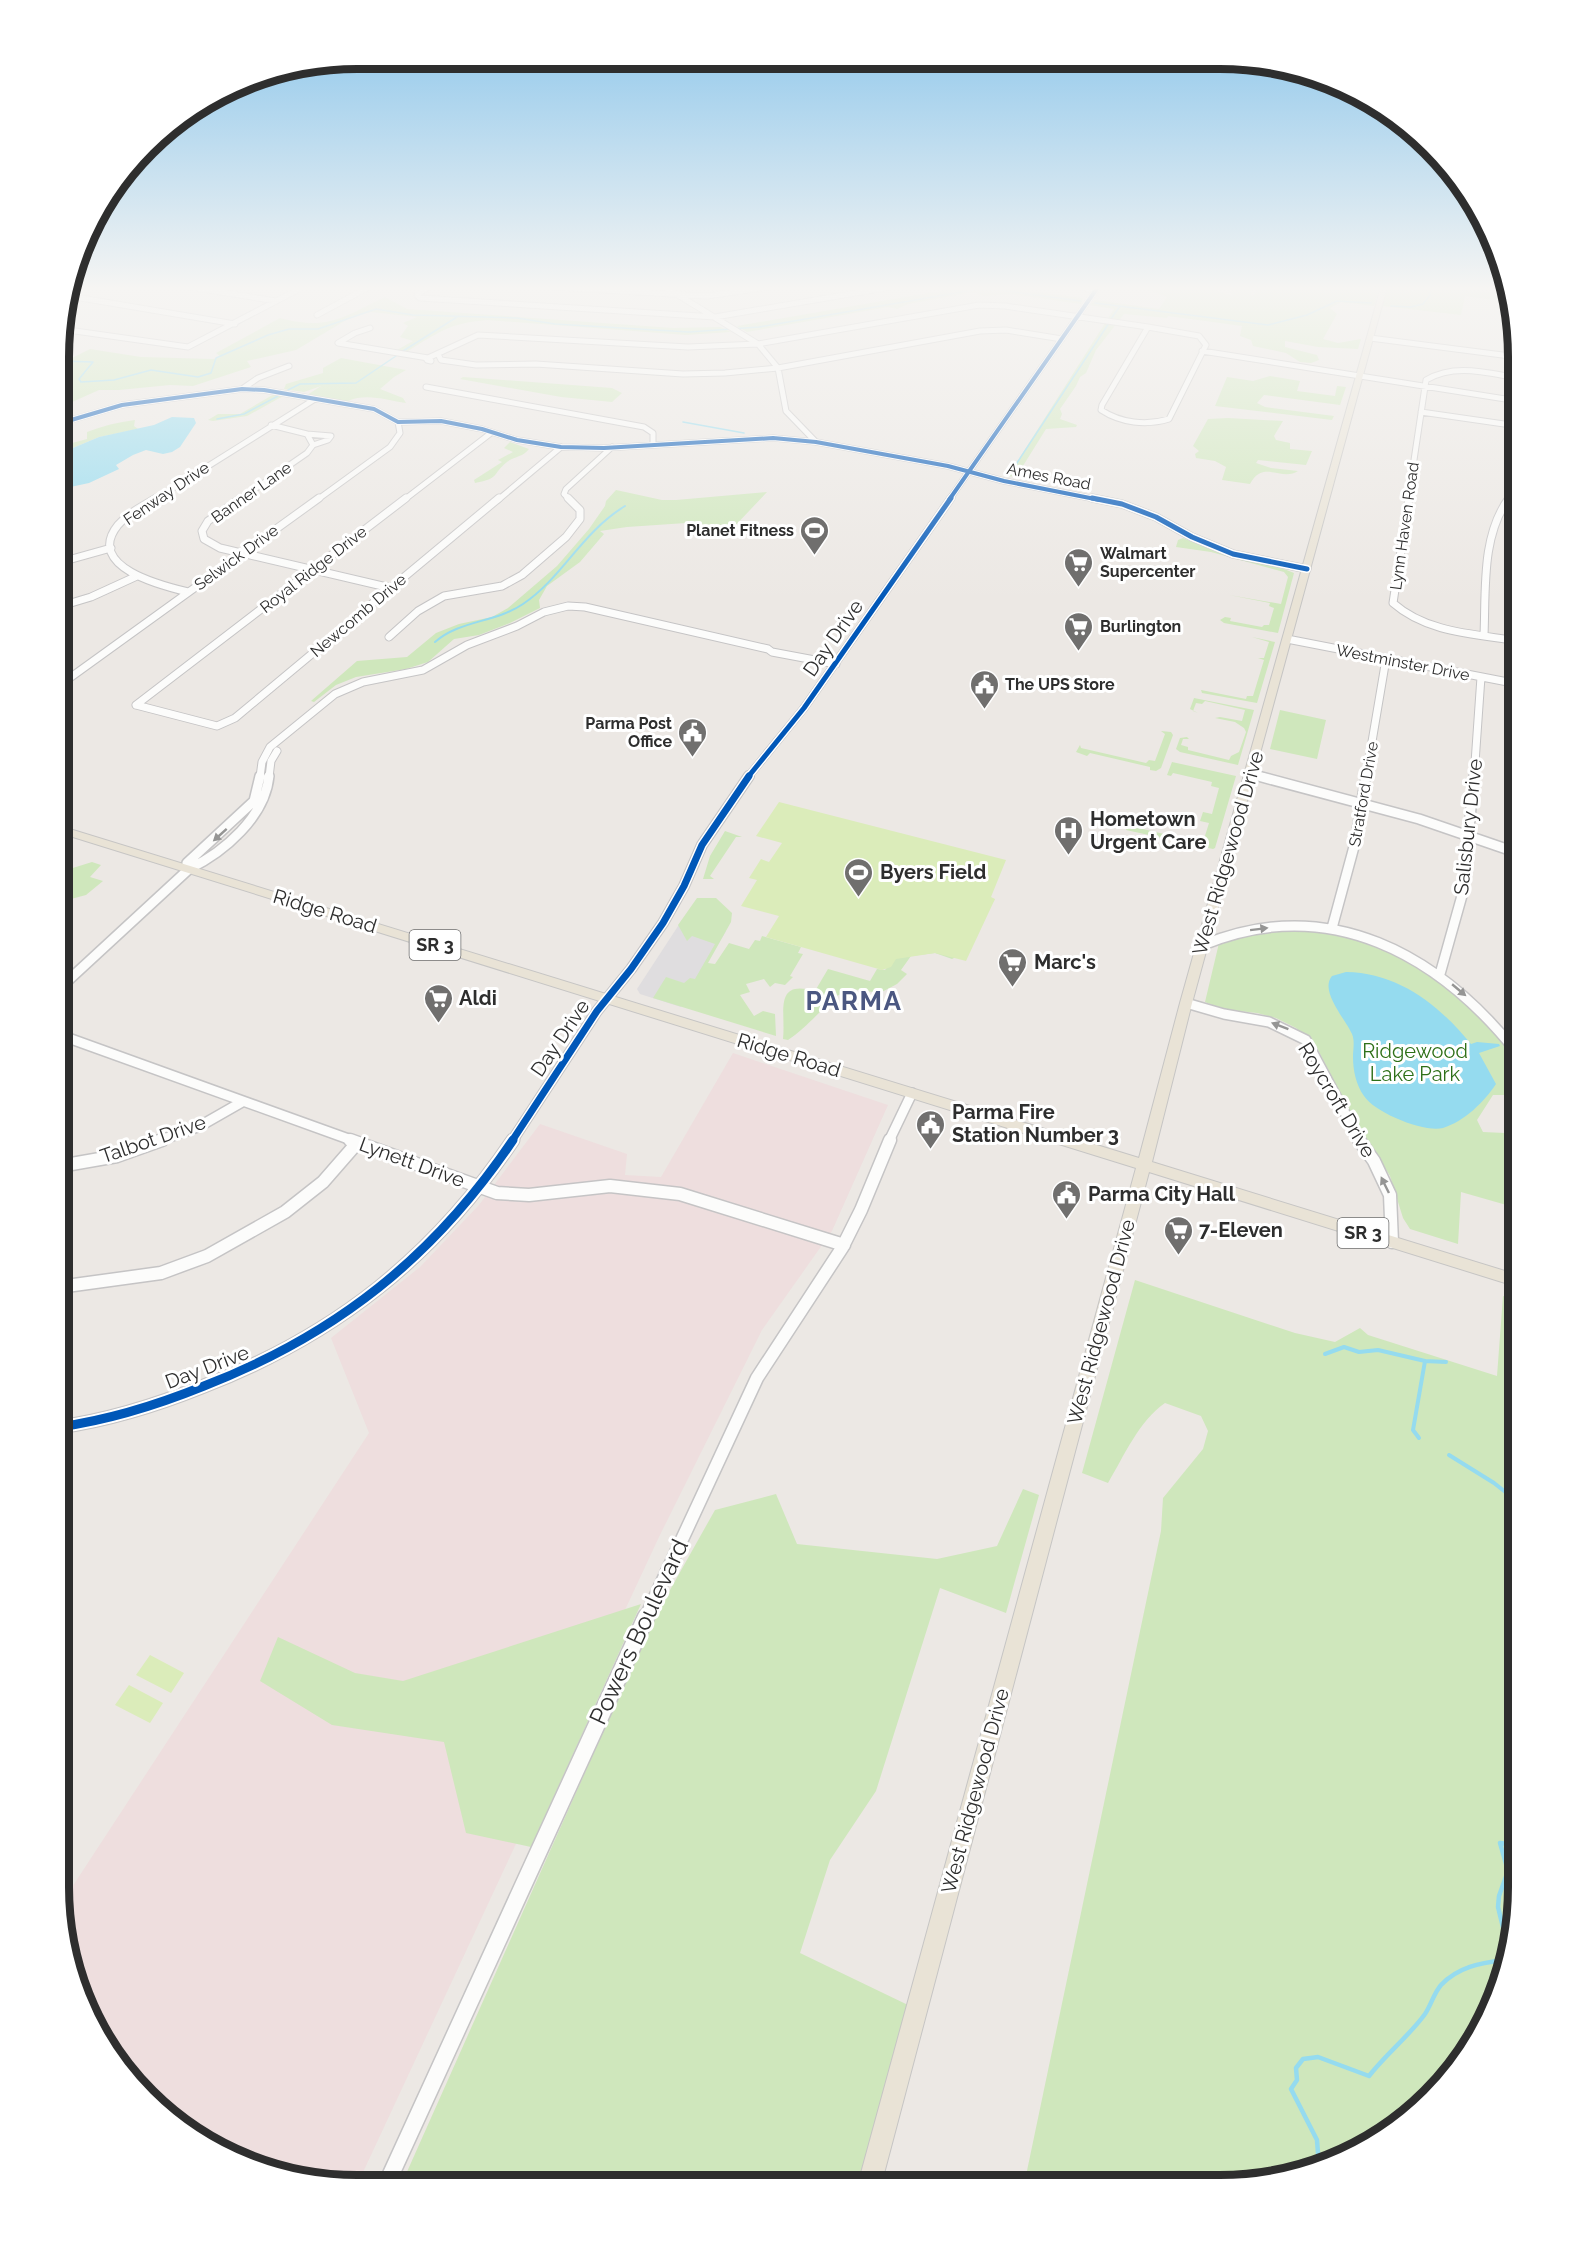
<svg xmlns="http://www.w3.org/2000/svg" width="1577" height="2244" viewBox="0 0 1577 2244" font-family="Raleway,sans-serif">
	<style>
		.industrial { fill: #dfdddf }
		.medical { fill: #eedede }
		.green { fill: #cfe7bc }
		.pitch { fill: #dbecba }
		.water { fill: #95dbef }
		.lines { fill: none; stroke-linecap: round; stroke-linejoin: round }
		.stream-far3 { stroke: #95dbef; stroke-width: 1.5 }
		.stream-far2 { stroke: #95dbef; stroke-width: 2 }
		.stream-far1 { stroke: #95dbef; stroke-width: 4 }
		.stream { stroke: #95dbef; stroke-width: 4.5 }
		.minor-far4-casing { stroke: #c5c4c5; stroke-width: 7 }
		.minor-far3-casing { stroke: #c5c4c5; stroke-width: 9 }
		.minor-far2-casing { stroke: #c5c4c5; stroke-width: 12 }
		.minor-far1-casing { stroke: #c5c4c5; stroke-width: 15 }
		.minor-casing { stroke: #c5c4c5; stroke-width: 19 }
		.major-casing { stroke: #c6c5c4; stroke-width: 2 }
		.minor-far4 { stroke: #fcfcfb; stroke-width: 5 }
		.minor-far3 { stroke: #fcfcfb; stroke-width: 7 }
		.minor-far2 { stroke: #fcfcfb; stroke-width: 9 }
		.minor-far1 { stroke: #fcfcfb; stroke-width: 12 }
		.minor { stroke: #fcfcfb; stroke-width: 16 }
		.major { fill: #e9e3d6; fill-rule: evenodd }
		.cycleway-far3-casing { stroke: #fff; stroke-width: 6 }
		.cycleway-far2-casing { stroke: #fff; stroke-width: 8 }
		.cycleway-far1-casing { stroke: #fff; stroke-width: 10 }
		.cycleway-casing { stroke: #fff; stroke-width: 13 }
		.cycleway-far3 { stroke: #0057b8; stroke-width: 4 }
		.cycleway-far2 { stroke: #0057b8; stroke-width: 5 }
		.cycleway-far1 { stroke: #0057b8; stroke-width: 7 }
		.cycleway { stroke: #0057b8; stroke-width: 9 }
		.oneway { fill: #959594 }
		.labels { text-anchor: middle; stroke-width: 6; stroke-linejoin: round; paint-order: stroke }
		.far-street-label { font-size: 16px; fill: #2e2e2e; stroke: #fff }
		.far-poi-label { font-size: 16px; font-weight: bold; fill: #2e2e2e; stroke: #fff; text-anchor: start }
		.shield { fill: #fff; stroke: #6d6d6d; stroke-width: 1.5 }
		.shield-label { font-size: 18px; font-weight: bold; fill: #2e2e2e }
		.street-label { font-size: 20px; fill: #2e2e2e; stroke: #fff }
		.poi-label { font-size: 20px; font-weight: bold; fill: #2e2e2e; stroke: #fff; text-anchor: start }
		.park-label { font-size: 20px; fill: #2e7018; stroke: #fff }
		.near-street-label { font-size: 24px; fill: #2e2e2e; stroke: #fff }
		.district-label { font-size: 26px; font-weight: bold; letter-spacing: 1.5px; fill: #4b5781; stroke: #fff }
		.rim { fill: none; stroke: #2e2e2e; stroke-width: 8 }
	</style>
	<rect width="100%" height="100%" fill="#ece8e4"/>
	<path class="industrial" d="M682,920L726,931L681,1007L640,994L637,989Z"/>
	<path class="medical" d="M733,1053L888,1105L832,1231L762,1330L659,1537L358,2183H318L243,2163L175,2124L120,2069L89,2019L69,1964L61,1904L369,1433L331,1338L420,1267L479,1205L540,1124L627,1154L625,1175L661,1177Z"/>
	<path class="green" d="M998,287L1083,298L1081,304L1010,294L984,296L973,292L908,304L897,309L888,307L747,332L737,326L946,290Z
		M1140,287H1220L1217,291L1234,296L1227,291L1252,289L1251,295L1253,296L1260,287H1380L1374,306L1341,302L1330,308L1337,314L1323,339L1338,343L1361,339L1358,349L1318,347L1285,341V347L1317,355L1319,360L1311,363L1300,362L1286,353L1253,346L1251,340L1240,336L1242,326L1168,316L1167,318L1124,314L1096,350L1086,373L1080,377L1076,386L1060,409L1062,414L1060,419L1077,425L1076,427L1046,429L1016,477L1008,476L1114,309L1090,305L1095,300L1159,309L1167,297Z
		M1387,287L1414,291L1415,287L1511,293L1514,314L1509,313L1502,301L1465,296L1461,315L1382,306Z
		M385,297L407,309L673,328L720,327L731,332L686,335L487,320C450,323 439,332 408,351L397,350L413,341L400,337L408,326L403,323L417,317L371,312L353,316L296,350L247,361L251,367L193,386L170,385L119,390H99L61,407V356L72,358L90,349L141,357L213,359L221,357L216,353L280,318C328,331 343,317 385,297Z
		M341,358L406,370L394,377L380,389L403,398L406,403C387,400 364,392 346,402L307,395L321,386L304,392L284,389L286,384L323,373V368Z
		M1270,376L1300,381L1297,391L1335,396L1337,386L1346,387L1340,405L1264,395L1257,403L1265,407L1334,416L1332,420L1215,406L1227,377L1253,381Z
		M463,377L612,388L622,393L612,402L561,397L460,379Z
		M276,393L285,395L247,416L213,421L208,420L218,414H240Z
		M1228,418L1283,421L1274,436L1276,440L1290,443V449L1312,451L1306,465L1258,460L1256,463L1271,468L1298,471C1282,482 1263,459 1250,484L1222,480L1226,467L1215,461L1196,458L1195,454L1199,451L1193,446L1208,419Z
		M135,420L134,426L138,429L99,437L61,453V446L87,439V432C102,426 118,422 135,420Z
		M510,442L529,449C523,457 515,456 507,462C491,475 501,478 475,483L474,480L502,462L498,460L513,452L504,448Z
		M616,490L662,500H676L767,492L733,528L686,523L627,527L600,531L604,534L580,562L547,586L539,600L540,608L510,623L479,635L454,639L428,662L406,669L356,677L336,685L314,702L311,701L357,661L407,657L436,633L459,624L492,617L508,608L557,566L589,529L605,506L606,501Z
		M1183,538L1224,555L1284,569L1294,573L1278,633L1224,623L1220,620L1225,617L1231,618L1230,621L1262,627L1264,625H1269L1274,608L1269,606L1270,603L1229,595L1281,604L1288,577L1284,572L1211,552L1176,547L1178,540Z
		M1252,637L1275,642L1257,703L1202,693L1201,690L1246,699L1247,696H1253L1264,660L1258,658H1264L1269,642Z
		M1194,698L1254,710L1238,765L1180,752L1176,749L1180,738L1187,737L1189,739H1183L1181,745L1188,747V750L1229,760L1231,756L1239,752L1246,732L1244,728L1235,722L1215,718L1220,717L1242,721L1245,710L1205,701L1202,704L1196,703L1193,711L1198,713L1190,709Z
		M1280,710L1326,720L1317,759L1270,749Z
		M1161,731L1171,732L1173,735L1161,768L1156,771L1150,770V767L1090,753L1087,756L1076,752L1080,745L1081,748L1146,763L1149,760L1155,761L1165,734Z
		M1172,762L1236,776L1215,848L1213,849L1126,830L1129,822L1130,826L1194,841L1196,837L1204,839L1209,823L1200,821L1203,812L1212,814L1219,788L1211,786L1212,782L1173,773L1171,776L1167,775Z
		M725,831L742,837H736L710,876L714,879H703L710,856Z
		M92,862L101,865L90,877L103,881L86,895L71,899L65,908H60V872Z
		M697,898H716L732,913L731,922L708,963L715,964L729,943L749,949L755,940L760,941L762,936L801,947L798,953L803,954L790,976L793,977L785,985L775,983L770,987L764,979L746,984L750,992L740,995L754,1016L763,1011L775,1014L776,1036L653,998L666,977L684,983L690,978L695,979L715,944L692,936L687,941L678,925Z
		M995,899L956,957L952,959L935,953L911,956L901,970L907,974L897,984L880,993L852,989L830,999L832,1002C816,1014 805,1029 788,1040L783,1039C786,1012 773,979 815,991L828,969L870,981L877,969L885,970L895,957Z
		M1287,929L1324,932L1364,941L1396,953L1437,976L1503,1039L1518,1060V1095H1493L1477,1120L1483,1132L1505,1133L1517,1166V1208L1461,1192L1458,1244L1410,1229L1403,1218L1390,1176L1350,1112L1316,1046L1296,1028L1276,1018L1257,1013L1222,1009L1205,1002L1219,943L1236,937Z
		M1135,1280L1295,1333L1335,1342L1360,1328L1368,1335L1497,1376L1503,1296L1518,1301V1907L1503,1983L1468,2053L1417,2112L1352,2155L1297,2175L1221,2185H1024L1161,1531L1163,1498L1203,1449L1208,1431L1201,1416L1165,1403C1139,1421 1124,1456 1108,1483L1082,1473Z
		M1023,1489L1039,1495L1006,1613L940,1588L876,1791L830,1860L800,1953L908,2005L860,2184L402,2183L652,1622L715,1510L776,1494L797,1544L937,1559L997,1546Z
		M641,1604L531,1847L466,1833L444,1742L332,1725L260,1681L278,1637L355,1673L403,1681Z"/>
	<path class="pitch" d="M779,802L1006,860L991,897L995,899L966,961L935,953L896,959L891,967L882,970L766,937L779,916L741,906L757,880L749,878L761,859L769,862L782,843L756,836Z
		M150,1655L184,1673L171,1693L136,1675Z
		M129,1685L163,1703L150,1723L115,1705Z"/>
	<path class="water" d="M172,417L194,418L196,423L180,447L172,452L163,454L146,450L133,455L116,465L119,469L89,483L61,489V453L99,437L154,425Z
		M1346,972C1399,973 1439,1005 1471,1044L1477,1042L1499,1044L1500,1046L1479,1053L1496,1084C1484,1102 1465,1121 1443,1128C1425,1133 1375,1113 1364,1096C1356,1085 1353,1070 1353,1057C1353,1049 1355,1041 1352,1034C1346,1020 1319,991 1332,976Z"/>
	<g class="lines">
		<path class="stream-far3" d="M1095,303L1268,325L1307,315L1337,301L1371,303
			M1391,306L1411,307L1423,304L1430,295V287
			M1111,319L1120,306
			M403,351L457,317
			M61,361L93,362L79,379L81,382L114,380L151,370L198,377L211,373L216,358L268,335L289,329H318L376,309L413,315L517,318L555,324L689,332L759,327L973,290H999L1081,301
			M288,390L300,384L356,383L396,356
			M217,419L244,414L278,396
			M683,422L744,433
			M1009,475L1109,323"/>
		<path class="stream-far2" d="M435,642C460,620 495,623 523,604C562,578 581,533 625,506"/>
		<path class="stream-far1" d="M1325,1354L1344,1347L1359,1352L1378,1350L1425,1361
			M1419,1438L1413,1430L1425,1361L1446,1362
			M1449,1455L1494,1483L1518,1502"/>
		<path class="stream" d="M1509,1952L1498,1907L1499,1896L1508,1871L1500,1843L1508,1844L1518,1839
			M1319,2167L1317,2140L1291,2089L1297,2080L1296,2068L1303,2059L1318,2057L1369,2076C1386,2054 1410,2035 1425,2014C1431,2005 1434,1993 1441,1985C1458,1967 1480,1963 1504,1960L1509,1953"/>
		<defs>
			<path id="minor-far4" d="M190,287L276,301
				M428,287L417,295L420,298L715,317L891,287
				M551,287L707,296L769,287
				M665,287L758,344L778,368L786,411L816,442
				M1079,287L1096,290
				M69,296L235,324
				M317,315L369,287
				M1148,327L1199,336L1206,345L1169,419C1146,426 1121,423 1101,410L1102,405Z
				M370,328L355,333L338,343L428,358L427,360L431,361
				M61,329L188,347L303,287
				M1370,338L1518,357
				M1202,351L1518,401
				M439,356L441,360L476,365L536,364L683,374L725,373L778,368L980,331L1006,330L1062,339
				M428,358L478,335L688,347L758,344L979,305L1005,306L1148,327
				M426,387L644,427L653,433V444
				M242,389L258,378L289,366
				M1421,412L1518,426
				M61,423L122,405L242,389L264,390L374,409L398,422L441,421L482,429L517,440L561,447L604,448L773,438L816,442L948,466L1004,481L1100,500
				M307,434L331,436L328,440L313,445
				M154,500L315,399
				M239,500L307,453L313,445L307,434L271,425
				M317,500L390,447L400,433L398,422
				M404,500L491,433
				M498,500L561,447
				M570,500L564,494L566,489L612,447
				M949,500L1098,287
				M1408,500L1426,380C1455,363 1487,373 1518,378
				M1507,500L1518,486"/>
			<path id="minor-far3" d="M156,498C143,506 128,513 118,525C84,567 163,586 188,592
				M241,498L208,521L202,531L204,539L220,548L391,588
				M1092,498L1122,504L1156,517L1192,537L1233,554L1307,569
				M1409,498L1393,603C1427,633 1475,634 1518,641
				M61,562L111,548
				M61,606L91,597L137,576
				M1484,635C1486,591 1481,536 1509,498
				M389,637L418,611L444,596L502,586L522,575L566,537L580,519V510L568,498
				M1287,639L1518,684
				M60,685L319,498
				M136,705L217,726L235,718L499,498
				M136,705L406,498
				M1251,774L1264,777
				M260,777L262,762L270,747L335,694L363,682L423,670L467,645L517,626L544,612L568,606L585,607L768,649L772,652L836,664
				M269,777L271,761L277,751
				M748,777L804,708L951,498
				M1366,777L1386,659
				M1474,777L1481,677"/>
			<path id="minor-far2" d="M1258,776L1419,819L1518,853
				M189,869L187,863L254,801L260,776
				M1332,928L1355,843L1366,776
				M1203,945C1329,893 1439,954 1518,1054
				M1440,974L1463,892L1474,776
				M60,988L189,869C224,852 265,817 269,776
				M1186,1003L1224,1014L1269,1022L1306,1040L1360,1141
				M60,1035L354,1141
				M158,1141L200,1126L242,1102
				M512,1141L597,1011L631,969L663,923L684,886L702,845L749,776
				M889,1141L912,1093"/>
			<path id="minor-far1" d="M350,1140L497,1193L529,1195L610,1186L680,1194L844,1245
				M1359,1140L1374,1161L1390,1195L1392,1242
				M60,1166L117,1156L162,1140
				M59,1287L161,1273L207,1256L285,1212L323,1182L357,1143
				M59,1427C109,1420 157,1405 204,1386C336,1335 434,1257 513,1140
				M645,1619L757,1378L842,1248L861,1210L890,1140"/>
			<path id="minor" d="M387,2183L646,1617"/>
			<path id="major" d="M1381,287H1387L1192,1003L1152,1162L1518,1275V1287L1149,1172L881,2185L858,2184L1136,1168L60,833V826L1139,1158L1180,1003Z"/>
		</defs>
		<use href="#minor-far4" class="minor-far4-casing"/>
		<use href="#minor-far3" class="minor-far3-casing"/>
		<use href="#minor-far2" class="minor-far2-casing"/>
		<use href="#minor-far1" class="minor-far1-casing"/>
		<use href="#minor" class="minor-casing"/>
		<use href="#major" class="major-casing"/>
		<use href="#minor-far4" class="minor-far4"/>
		<use href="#minor-far3" class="minor-far3"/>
		<use href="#minor-far2" class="minor-far2"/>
		<use href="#minor-far1" class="minor-far1"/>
		<use href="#minor" class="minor"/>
		<use href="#major" class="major"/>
		<defs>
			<path id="cycleway-far3" d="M61,423L122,405L242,389L264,390L374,409L398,422L441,421L482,429L517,440L561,447L604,448L773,438L816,442L948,466L1004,481L1100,500
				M949,500L1098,287"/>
			<path id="cycleway-far2" d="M1092,498L1122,504L1156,517L1192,537L1233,554L1307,569
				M748,777L804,708L951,498"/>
			<path id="cycleway-far1" d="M512,1141L597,1011L631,969L663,923L684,886L702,845L749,776"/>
			<path id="cycleway" d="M59,1427C109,1420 157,1405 204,1386C336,1335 434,1257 513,1140"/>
		</defs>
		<use href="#cycleway-far3" class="cycleway-far3-casing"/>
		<use href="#cycleway-far2" class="cycleway-far2-casing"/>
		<use href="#cycleway-far1" class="cycleway-far1-casing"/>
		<use href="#cycleway" class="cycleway-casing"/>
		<use href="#cycleway-far3" class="cycleway-far3"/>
		<use href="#cycleway-far2" class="cycleway-far2"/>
		<use href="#cycleway-far1" class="cycleway-far1"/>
		<use href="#cycleway" class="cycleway"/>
	</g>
	<defs><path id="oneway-solid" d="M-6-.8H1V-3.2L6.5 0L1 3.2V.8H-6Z" transform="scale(1.5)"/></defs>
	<g class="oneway">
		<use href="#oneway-solid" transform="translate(220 835) rotate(138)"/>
		<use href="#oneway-solid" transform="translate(1259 929) rotate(-7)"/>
		<use href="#oneway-solid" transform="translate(1459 990) rotate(40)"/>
		<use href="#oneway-solid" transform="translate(1280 1026) rotate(-159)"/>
		<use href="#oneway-solid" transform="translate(1385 1185) rotate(-116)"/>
	</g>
	<linearGradient id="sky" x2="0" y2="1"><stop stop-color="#87c4eb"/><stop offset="0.48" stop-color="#f6f5f3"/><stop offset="1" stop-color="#f6f5f3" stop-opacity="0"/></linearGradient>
	<rect width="1577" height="601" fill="url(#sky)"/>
	<defs>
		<symbol id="stadium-pin" viewBox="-11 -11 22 30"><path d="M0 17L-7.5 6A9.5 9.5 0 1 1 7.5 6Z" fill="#706f6e" stroke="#fff"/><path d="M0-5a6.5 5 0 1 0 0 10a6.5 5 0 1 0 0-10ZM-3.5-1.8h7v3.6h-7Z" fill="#fff"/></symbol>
		<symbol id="supermarket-pin" viewBox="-11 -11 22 30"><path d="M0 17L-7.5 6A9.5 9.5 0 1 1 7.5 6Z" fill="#706f6e" stroke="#fff"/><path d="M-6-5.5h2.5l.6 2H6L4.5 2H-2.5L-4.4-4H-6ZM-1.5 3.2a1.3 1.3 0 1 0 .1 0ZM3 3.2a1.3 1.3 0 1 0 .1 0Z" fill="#fff"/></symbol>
		<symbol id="civic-pin" viewBox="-11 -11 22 30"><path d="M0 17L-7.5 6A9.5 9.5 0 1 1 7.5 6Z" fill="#706f6e" stroke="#fff"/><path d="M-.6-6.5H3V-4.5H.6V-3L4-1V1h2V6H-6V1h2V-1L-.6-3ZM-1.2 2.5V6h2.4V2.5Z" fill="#fff"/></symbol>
		<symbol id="hospital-pin" viewBox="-11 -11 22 30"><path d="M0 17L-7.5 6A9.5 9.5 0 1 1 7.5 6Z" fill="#706f6e" stroke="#fff"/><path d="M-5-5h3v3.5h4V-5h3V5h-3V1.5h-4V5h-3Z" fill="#fff"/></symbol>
	</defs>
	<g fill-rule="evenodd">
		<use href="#stadium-pin" x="798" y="514" width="33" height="45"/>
		<use href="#supermarket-pin" x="1062" y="546" width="33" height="45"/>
		<use href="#supermarket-pin" x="1062" y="610" width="33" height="45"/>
		<use href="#civic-pin" x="968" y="668" width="33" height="45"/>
		<use href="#civic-pin" x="676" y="716" width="33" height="45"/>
		<use href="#hospital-pin" x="1052" y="814" width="33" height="45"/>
		<use href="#stadium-pin" x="842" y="856" width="33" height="45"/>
		<use href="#supermarket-pin" x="996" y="946" width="33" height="45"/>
		<use href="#supermarket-pin" x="422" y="982" width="33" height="45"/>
		<use href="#civic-pin" x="914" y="1108" width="33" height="45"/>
		<use href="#civic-pin" x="1050" y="1178" width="33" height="45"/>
		<use href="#supermarket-pin" x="1162" y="1214" width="33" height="45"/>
	</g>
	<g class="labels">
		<g class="far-street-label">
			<text transform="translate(1049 476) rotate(11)" y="6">Ames Road</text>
			<text transform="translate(251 492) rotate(-35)" y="6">Banner Lane</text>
			<text transform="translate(166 493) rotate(-34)" y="6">Fenway Drive</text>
			<text transform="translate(1404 526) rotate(-82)" y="6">Lynn Haven Road</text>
			<text transform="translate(236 557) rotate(-36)" y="6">Selwick Drive</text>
			<text transform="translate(313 569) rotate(-38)" y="6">Royal Ridge Drive</text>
			<text transform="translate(358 615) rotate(-40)" y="6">Newcomb Drive</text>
			<text transform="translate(1403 662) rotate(11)" y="6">Westminster Drive</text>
			<text transform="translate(1363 794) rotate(-80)" y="6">Stratford Drive</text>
		</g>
		<g class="far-poi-label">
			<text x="794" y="536" text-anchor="end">Planet Fitness</text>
			<text x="1100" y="559">Walmart<tspan x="1100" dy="18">Supercenter</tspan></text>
			<text x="1100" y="632">Burlington</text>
			<text x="1005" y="690">The UPS Store</text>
			<text x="672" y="729" text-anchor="end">Parma Post<tspan x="672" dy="18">Office</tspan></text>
		</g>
		<g class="shield">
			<rect x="409.5" y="930" width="51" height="30" rx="4.5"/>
			<rect x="1337.5" y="1218" width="51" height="30" rx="4.5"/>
		</g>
		<g class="shield-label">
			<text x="435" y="951">SR 3</text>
			<text x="1363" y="1239">SR 3</text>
		</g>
		<g class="street-label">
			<text transform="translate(833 638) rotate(-55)" y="7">Day Drive</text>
			<text transform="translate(1468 827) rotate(-84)" y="7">Salisbury Drive</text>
			<text transform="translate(1228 853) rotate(-74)" y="7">West Ridgewood Drive</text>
			<text transform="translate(325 911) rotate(17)" y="7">Ridge Road</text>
			<text transform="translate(560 1038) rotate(-56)" y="7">Day Drive</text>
			<text transform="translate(789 1055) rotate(17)" y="7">Ridge Road</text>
			<text transform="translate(1337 1100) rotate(59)" y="7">Roycroft Drive</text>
			<text transform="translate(153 1139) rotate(-19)" y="7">Talbot Drive</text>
			<text transform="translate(412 1162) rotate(20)" y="7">Lynett Drive</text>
			<text transform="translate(1101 1322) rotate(-75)" y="7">West Ridgewood Drive</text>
			<text transform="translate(207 1367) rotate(-21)" y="7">Day Drive</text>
			<text transform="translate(975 1791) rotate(-75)" y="7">West Ridgewood Drive</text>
		</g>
		<g class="poi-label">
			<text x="1090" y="826">Hometown<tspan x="1090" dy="23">Urgent Care</tspan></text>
			<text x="880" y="879">Byers Field</text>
			<text x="1034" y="969">Marc's</text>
			<text x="459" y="1005">Aldi</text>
			<text x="952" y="1119">Parma Fire<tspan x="952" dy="23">Station Number 3</tspan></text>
			<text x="1088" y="1201">Parma City Hall</text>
			<text x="1199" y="1237">7-Eleven</text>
		</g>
		<g class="park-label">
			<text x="1415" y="1058">Ridgewood<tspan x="1415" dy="23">Lake Park</tspan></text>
		</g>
		<g class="near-street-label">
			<text transform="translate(639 1632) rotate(-65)" y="8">Powers Boulevard</text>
		</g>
		<g class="district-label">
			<text x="854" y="1010">PARMA</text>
		</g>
	</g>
	<path d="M0 0H1577V2244H0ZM357 69H1220A288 288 0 0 1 1508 357V1887A288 288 0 0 1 1220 2175H357A288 288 0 0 1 69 1887V357A288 288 0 0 1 357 69Z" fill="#fff" fill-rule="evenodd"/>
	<path class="rim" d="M357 69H1220A288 288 0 0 1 1508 357V1887A288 288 0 0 1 1220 2175H357A288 288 0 0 1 69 1887V357A288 288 0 0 1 357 69Z"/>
</svg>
